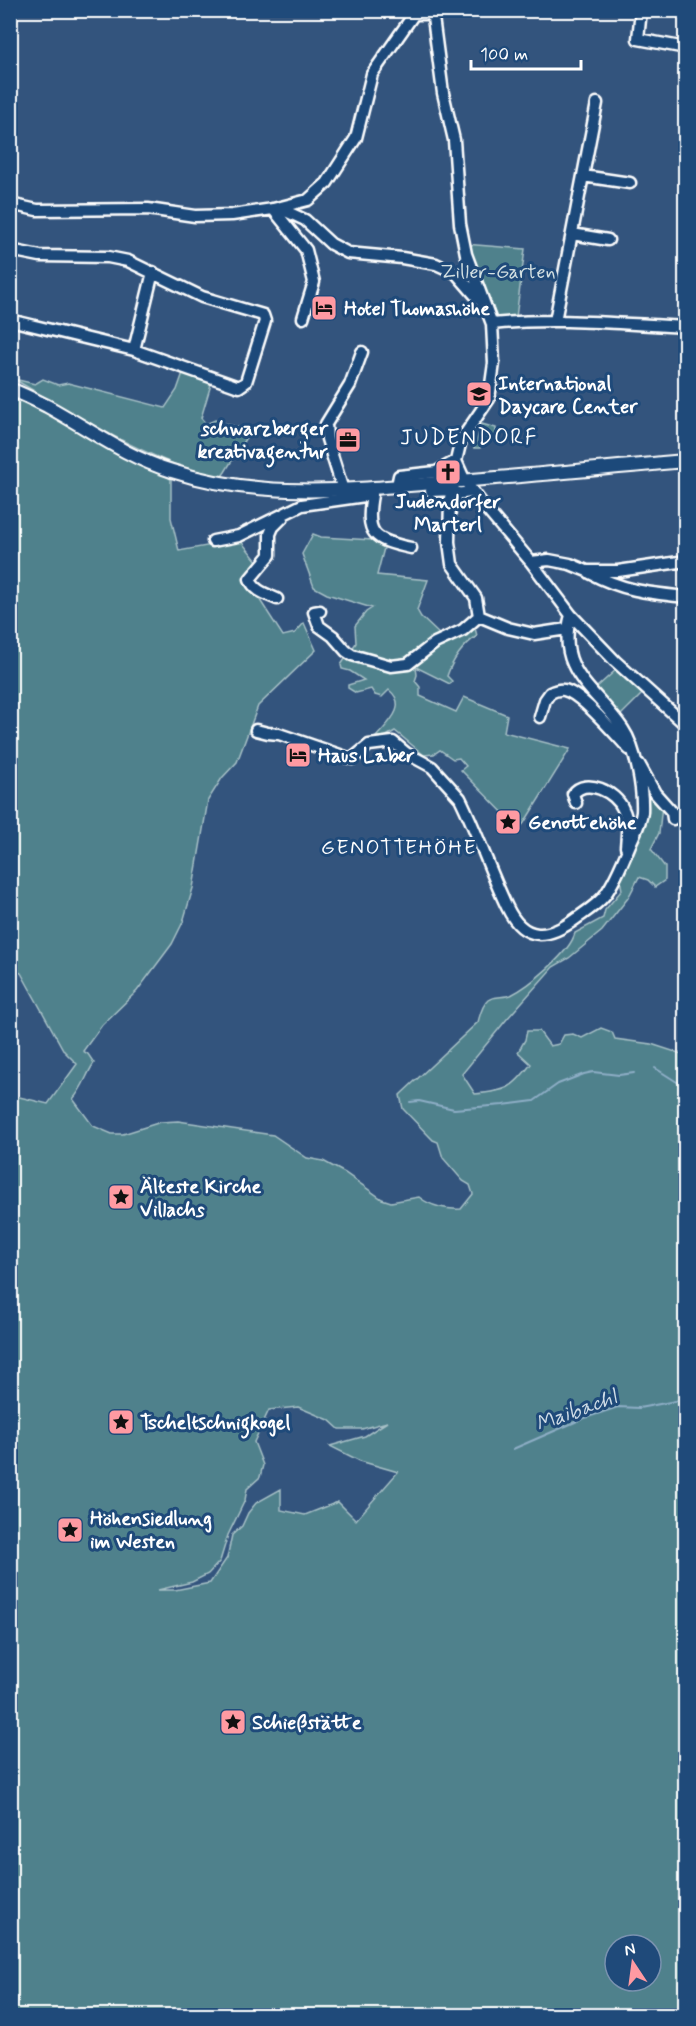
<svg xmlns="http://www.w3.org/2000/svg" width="696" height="2026" viewBox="0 0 696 2026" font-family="Mynerve,sans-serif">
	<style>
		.green { fill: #4f818c; stroke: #a7c0c6; stroke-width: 1.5; fill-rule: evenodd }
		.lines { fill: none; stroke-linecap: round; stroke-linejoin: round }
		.stream { stroke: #8eaec6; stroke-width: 2 }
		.minor-casing { stroke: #fff; stroke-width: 15 }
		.major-casing { stroke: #fff; stroke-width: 16 }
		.minor { stroke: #1f4a7a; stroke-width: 10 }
		.major { stroke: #1f4a7a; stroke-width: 12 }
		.labels { text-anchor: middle; stroke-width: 6; stroke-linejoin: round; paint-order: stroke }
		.park-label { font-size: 20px; fill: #d3e0e2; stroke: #1f4a7a }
		.poi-label { font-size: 20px; font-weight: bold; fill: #fff; stroke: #1f4a7a; text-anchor: start }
		.neighbourhood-label { font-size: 21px; letter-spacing: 1.5px; fill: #fff; stroke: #1f4a7a }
		.water-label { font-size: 21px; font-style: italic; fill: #d0dde7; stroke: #1f4a7a }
		.quarter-label { font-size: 22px; letter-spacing: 1.5px; fill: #fff; stroke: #1f4a7a }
	</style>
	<rect width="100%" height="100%" fill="#33547d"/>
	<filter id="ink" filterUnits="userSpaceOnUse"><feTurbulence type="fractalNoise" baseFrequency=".0167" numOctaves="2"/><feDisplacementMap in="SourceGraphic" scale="12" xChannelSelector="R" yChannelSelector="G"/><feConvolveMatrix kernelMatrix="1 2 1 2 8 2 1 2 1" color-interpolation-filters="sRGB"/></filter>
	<g filter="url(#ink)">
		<path class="green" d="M464,244L525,249L516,317L498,319L489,315Z
			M184,370L212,381L201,418L206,424L215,420L236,427L251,429L225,472L219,480C146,458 79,418 14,379L35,384L43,379L58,385L68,383L165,408L177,390Z
			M11,395L171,479V518L179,551L240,540L257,561L247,580L283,636L295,633L304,623L316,650L258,706L237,762L222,778L208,800L193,888L183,922L172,944L137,991L102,1025L83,1051L88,1054L94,1063C86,1075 83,1088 73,1099L93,1126L112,1134H123L161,1122L178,1121L273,1135L307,1158L323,1161L345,1173L382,1199L391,1202L419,1197C430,1206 447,1210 461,1209L473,1194L470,1185L463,1181L443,1158L438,1142L433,1140L403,1109L400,1095L478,1022C480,1015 482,1005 488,1000C495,995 503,998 511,995C529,986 570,953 575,933L603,918L605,910L622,890L619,874L644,820L647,794L662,805L659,833L651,849L665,867V880L655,887L648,880L639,877L628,898L602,931L569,958L553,967L507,1019L462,1074L475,1094C507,1091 512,1089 531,1064L518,1052L525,1040L527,1031H539L550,1046L559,1044L564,1035L573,1034L582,1038L601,1028L612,1032L615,1039L651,1044L685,1055V2015H11V1095L48,1104L77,1064L64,1051L21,973L11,969ZM298,1407L329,1420L339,1429H362L387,1422L365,1436L330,1446L360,1461L398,1472L356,1520L338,1502L305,1515L281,1510V1489L256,1503L248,1513L242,1526L232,1535L227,1558L210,1583L175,1590H158L192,1582L208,1574L220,1561L228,1535L245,1500L247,1489L260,1477L263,1465L254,1442L269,1410ZM615,1945H651V1981H615Z
			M482,424L496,428V435L482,443L480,448H474Z
			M313,534L321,537L373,540L384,548L377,575L428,580L417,610L421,617L441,636L474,624L477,636C463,645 452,661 447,676L452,681L450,684L416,667L417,675L415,681L420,687V696L456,712L464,697L507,715L504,732L570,749L524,823L519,829L461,770L466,766L459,758L453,759L440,750L434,754L424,755L395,731L383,738L376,737C388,723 409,706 389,690L382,697L375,695L371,689L356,693L348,688V685L364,680L350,671L342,669L341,665L356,643L355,626L366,612L372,608L327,594L314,587L302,554Z
			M617,669L642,694L618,718L600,697L597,687Z"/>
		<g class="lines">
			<path class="stream" d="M655,1068L677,1082L686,1081
				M410,1102L419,1101L454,1109L503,1105L534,1101L558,1084L584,1074L593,1072L619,1075L634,1073
				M513,1449L582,1419L618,1407L639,1408L686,1399"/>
			<defs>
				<path id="minor" d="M432,10L443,93L454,140L460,224L466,254L492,324L494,363L489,399L461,440L456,461L465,481L487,510L531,562L571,615L615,661L686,725
					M641,10L638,39L686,48
					M583,176L630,183
					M10,204L37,210L148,209L195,216L232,215L273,209L308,200L327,183L356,138L372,74L414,14H431
					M279,208L305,220L331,244L348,253L402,258L436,264L456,273L482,303
					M273,209L306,250L314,282L303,318
					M572,234L608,240
					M10,250L40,256L108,257L128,261L202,297L263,315L265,321L246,382L239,387L134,350L10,320
					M555,321L597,103
					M492,324C556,317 621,324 686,327
					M134,350L153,272
					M397,486L399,476L436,472L456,461
					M343,490L327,439L326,424L350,385L362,352
					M431,491L454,490L457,493
					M473,492L453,494L450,498L449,542L452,564L476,598L479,616
					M372,495C365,534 373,540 411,548
					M213,541L239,536L302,505L372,495V488
					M531,562L549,560L570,564L587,571H618L686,561
					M590,573C624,591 648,593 686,597
					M277,599C266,594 254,591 250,579L270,555V534L273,527L283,517
					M320,611L314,612L319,626L333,636L346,651L352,655L391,666L408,664L435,643L463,630L479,616
					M479,616L508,628L534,634L567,629
					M540,717L545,700L550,693C554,691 559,689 564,690C581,693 616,735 629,749
					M256,730L268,733L279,734L352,759L369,745L393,742L406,753L432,767L460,798C478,834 490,872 507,907C524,943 549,939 577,918C587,911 597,905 605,895C616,880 624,859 631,842C635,833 641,822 642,812C643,789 636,748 623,729C596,689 555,671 571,615
					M639,764L655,793L672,812L673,819
					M576,803L573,794C586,777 616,792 623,809C629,821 627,834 626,847"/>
				<path id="major" d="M10,389C23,394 35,400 47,406C89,429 126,457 172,471C261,500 354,490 446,482C526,476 606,468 686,461"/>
			</defs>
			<use href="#minor" class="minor-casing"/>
			<use href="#major" class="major-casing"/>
			<use href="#minor" class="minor"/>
			<use href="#major" class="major"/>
		</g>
	</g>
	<defs>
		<symbol id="hotel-square" viewBox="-11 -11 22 22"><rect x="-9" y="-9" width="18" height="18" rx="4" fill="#ff9aa2" stroke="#1f4a7a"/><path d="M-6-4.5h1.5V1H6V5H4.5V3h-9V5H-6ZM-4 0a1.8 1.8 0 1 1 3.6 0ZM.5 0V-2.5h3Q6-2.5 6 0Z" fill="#111"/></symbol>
		<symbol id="school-square" viewBox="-11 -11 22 22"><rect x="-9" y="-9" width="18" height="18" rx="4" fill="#ff9aa2" stroke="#1f4a7a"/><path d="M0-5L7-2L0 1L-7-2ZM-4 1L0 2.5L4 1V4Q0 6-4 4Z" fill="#111"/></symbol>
		<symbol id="office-square" viewBox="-11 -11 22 22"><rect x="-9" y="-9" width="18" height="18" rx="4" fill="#ff9aa2" stroke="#1f4a7a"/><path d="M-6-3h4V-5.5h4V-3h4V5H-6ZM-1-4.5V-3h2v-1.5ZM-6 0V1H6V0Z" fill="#111"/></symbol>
		<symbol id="church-square" viewBox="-11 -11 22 22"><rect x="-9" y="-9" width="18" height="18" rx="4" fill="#ff9aa2" stroke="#1f4a7a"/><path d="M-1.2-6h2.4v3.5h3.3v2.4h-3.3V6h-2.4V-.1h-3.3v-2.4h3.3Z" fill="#111"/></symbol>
		<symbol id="sight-square" viewBox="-11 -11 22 22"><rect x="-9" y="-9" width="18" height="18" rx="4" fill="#ff9aa2" stroke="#1f4a7a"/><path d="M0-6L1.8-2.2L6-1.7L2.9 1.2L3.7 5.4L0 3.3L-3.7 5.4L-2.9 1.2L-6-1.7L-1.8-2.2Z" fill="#111"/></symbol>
	</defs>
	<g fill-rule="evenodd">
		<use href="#hotel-square" x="309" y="293" width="30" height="30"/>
		<use href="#school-square" x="464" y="379" width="30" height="30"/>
		<use href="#office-square" x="333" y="425" width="30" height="30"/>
		<use href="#church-square" x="433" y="457" width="30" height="30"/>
		<use href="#hotel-square" x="283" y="740" width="30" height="30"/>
		<use href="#sight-square" x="493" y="807" width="30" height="30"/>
		<use href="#sight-square" x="106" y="1182" width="30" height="30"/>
		<use href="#sight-square" x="106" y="1407" width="30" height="30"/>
		<use href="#sight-square" x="55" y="1515" width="30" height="30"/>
		<use href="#sight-square" x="218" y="1707" width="30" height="30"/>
	</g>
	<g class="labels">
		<g class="park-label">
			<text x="498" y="278">Ziller-Garten</text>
		</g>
		<g class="poi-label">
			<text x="344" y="315">Hotel Thomashöhe</text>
			<text x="498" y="390">International<tspan x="498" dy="23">Daycare Center</tspan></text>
			<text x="328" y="435" text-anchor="end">schwarzberger<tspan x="328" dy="23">kreativagentur</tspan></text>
			<text x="448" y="508" text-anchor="middle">Judendorfer<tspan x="448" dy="23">Marterl</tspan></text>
			<text x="318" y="762">Haus Laber</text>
			<text x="528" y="829">Genottehöhe</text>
			<text x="140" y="1193">Älteste Kirche<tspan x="140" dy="23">Villachs</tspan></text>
			<text x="140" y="1429">Tscheltschnigkogel</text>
			<text x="90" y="1525">Höhensiedlung<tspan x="90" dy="23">im Westen</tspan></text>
			<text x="252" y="1729">Schießstätte</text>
		</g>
		<g class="neighbourhood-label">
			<text x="399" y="854">GENOTTEHÖHE</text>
		</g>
		<g class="water-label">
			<text transform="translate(576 1410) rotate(-20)" y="7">Maibachl</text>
		</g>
		<g class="quarter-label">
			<text x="469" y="444">JUDENDORF</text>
		</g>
	</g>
	<rect width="696" height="2026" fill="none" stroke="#1f4a7a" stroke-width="36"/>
	<rect x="18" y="18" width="660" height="1990" fill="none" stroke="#fff" stroke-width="2" filter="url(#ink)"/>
	<g transform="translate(633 1963) rotate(347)"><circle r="28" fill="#1f4a7a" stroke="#7992af" stroke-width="1.5"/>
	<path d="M0-4.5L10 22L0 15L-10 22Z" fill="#ff9aa2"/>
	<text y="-9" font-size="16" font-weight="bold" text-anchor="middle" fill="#ffffff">N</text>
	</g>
	<path d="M471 60v9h110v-9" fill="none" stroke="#ffffff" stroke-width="3"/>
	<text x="480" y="60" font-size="18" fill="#ffffff" stroke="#1f4a7a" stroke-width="4.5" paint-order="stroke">100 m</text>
</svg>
